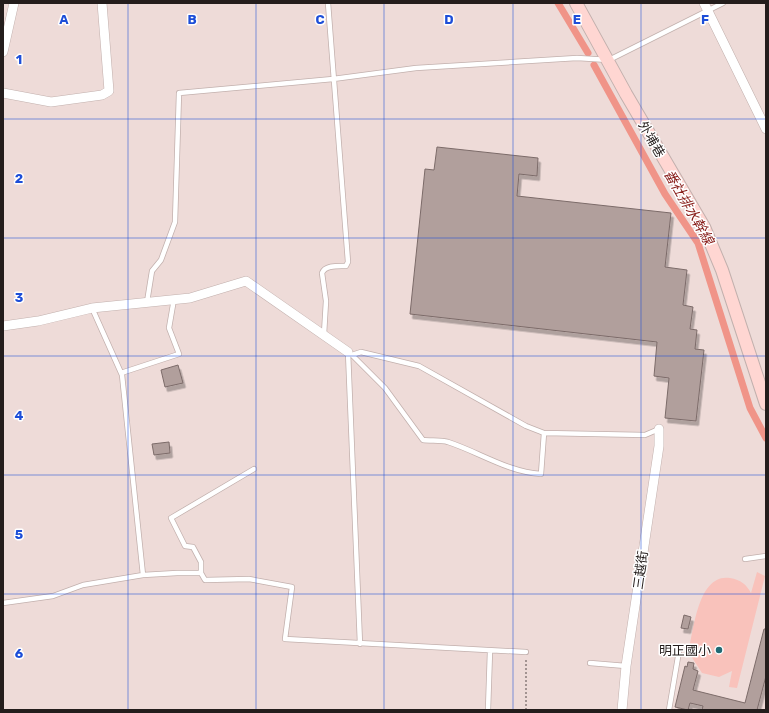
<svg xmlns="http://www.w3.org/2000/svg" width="769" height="713" viewBox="0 0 769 713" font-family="Rubik,'Noto Sans TC',sans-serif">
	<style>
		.green { fill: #f9c2bb }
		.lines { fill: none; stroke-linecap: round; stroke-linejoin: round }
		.canal { stroke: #f09488; stroke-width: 7 }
		.building { fill: #b19f9c; stroke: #7c6b69; filter: url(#shadow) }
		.lane-casing { stroke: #c2b0ad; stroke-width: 6 }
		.street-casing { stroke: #c2b0ad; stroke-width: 10 }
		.secondary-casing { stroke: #c2b0ad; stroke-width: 14 }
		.path { stroke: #897c7a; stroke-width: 1.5; stroke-dasharray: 2 2; stroke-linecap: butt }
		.lane { stroke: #fff; stroke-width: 4.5 }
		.street { stroke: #fff; stroke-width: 9 }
		.secondary { stroke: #ffd6d2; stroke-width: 12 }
		.grid { fill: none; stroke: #1d4ed8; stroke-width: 1; stroke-opacity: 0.55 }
		.poi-dot { fill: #206a74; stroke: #fff; stroke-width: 1.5 }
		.labels { text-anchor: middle; stroke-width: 3; stroke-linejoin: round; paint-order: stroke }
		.street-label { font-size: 13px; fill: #241d1c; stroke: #fff }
		.poi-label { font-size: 13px; fill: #241d1c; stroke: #fff; text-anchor: end }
		.water-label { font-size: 14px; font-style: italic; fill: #881d19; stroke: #fff }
		.grid-label { font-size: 13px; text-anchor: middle; font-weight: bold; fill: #1d4ed8; stroke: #fff; stroke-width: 3; stroke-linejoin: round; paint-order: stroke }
	</style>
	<defs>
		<filter id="shadow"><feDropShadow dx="2.5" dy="4.5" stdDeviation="0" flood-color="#0004"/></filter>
	</defs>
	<rect width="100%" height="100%" fill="#eedbd8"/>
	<path class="green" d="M757,572L765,576L737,688L729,687L732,671L719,677L702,673L691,656L689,649C694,627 699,573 730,578C741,580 746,584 751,593Z"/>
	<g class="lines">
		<path class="canal" d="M558,3L588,53
			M594,65L665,194L698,243L750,408L766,438"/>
	</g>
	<path class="building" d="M437,147L538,158L537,176L519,174L517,196L671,213L665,267L687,270L683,305L693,307L690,329L697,330L695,349L704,350L696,421L665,418L669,378L654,376L657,342L410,314L425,169L434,170Z
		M178,365L183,383L165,387L161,370Z
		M169,442L170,453L154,455L152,444Z
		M684,615L691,617L688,629L681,628Z
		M764,629H766V676L757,710H702L703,706L690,703L688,710L675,707L685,666L687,667L688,662L694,663L693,669L698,671L693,690L745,703Z"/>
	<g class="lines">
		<defs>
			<path id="lane" d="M147,302L152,271L161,260L175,222L179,93L333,79L416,68L577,58L609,60L723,3
				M92,308L122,375L143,575
				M324,334L326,301L322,273C325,265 338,266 346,266L348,262L328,3
				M352,355L385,388L423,440C431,441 441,440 448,442C479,452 508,472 541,474L544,433
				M121,373L179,354L169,328L174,299
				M745,559L766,556
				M201,573V562L193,547L185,546L171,518L254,469
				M3,603L53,596L83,585L143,575L177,573H201L205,580L249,579L292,587L285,639L526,652
				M360,644L348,352L352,355L361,352L419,366L526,426L544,433L645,435L659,429
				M590,663L626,666
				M488,710L490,651
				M669,710L679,651"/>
			<path id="street" d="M704,3L766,129
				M3,52L14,3
				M3,93L51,102L102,95L109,91L102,3
				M3,326L38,321L92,308L190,298L246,281L348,352
				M622,710L626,666L659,446V429"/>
			<path id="secondary" d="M576,3L626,94L704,227L722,270L766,404"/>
		</defs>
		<use href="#lane" class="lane-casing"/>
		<use href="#street" class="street-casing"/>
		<use href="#secondary" class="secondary-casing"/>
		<path class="path" d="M526,710V658"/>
		<use href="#lane" class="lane"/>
		<use href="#street" class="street"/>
		<use href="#secondary" class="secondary"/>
	</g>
	<path class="grid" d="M128,3V710M256,3V710M384,3V710M513,3V710M641,3V710M3,119H766M3,238H766M3,356H766M3,475H766M3,594H766"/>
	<circle class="poi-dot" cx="719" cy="650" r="4"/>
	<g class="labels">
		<g class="street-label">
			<text transform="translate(652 139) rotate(60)" y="5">外埔巷</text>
			<text transform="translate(640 570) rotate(-82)" y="5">三越街</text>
		</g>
		<g class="poi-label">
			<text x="711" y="655">明正國小</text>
		</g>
		<g class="water-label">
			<text transform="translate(689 207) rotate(60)" y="5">番社排水幹線</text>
		</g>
	</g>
	<g class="grid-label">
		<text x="64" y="24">A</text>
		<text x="192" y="24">B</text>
		<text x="320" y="24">C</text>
		<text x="449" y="24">D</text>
		<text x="577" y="24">E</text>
		<text x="705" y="24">F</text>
		<text x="19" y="64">1</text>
		<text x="19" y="183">2</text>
		<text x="19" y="302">3</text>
		<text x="19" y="420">4</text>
		<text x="19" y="539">5</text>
		<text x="19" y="658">6</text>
	</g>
	<rect width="769" height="713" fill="none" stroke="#241d1c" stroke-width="8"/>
</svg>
